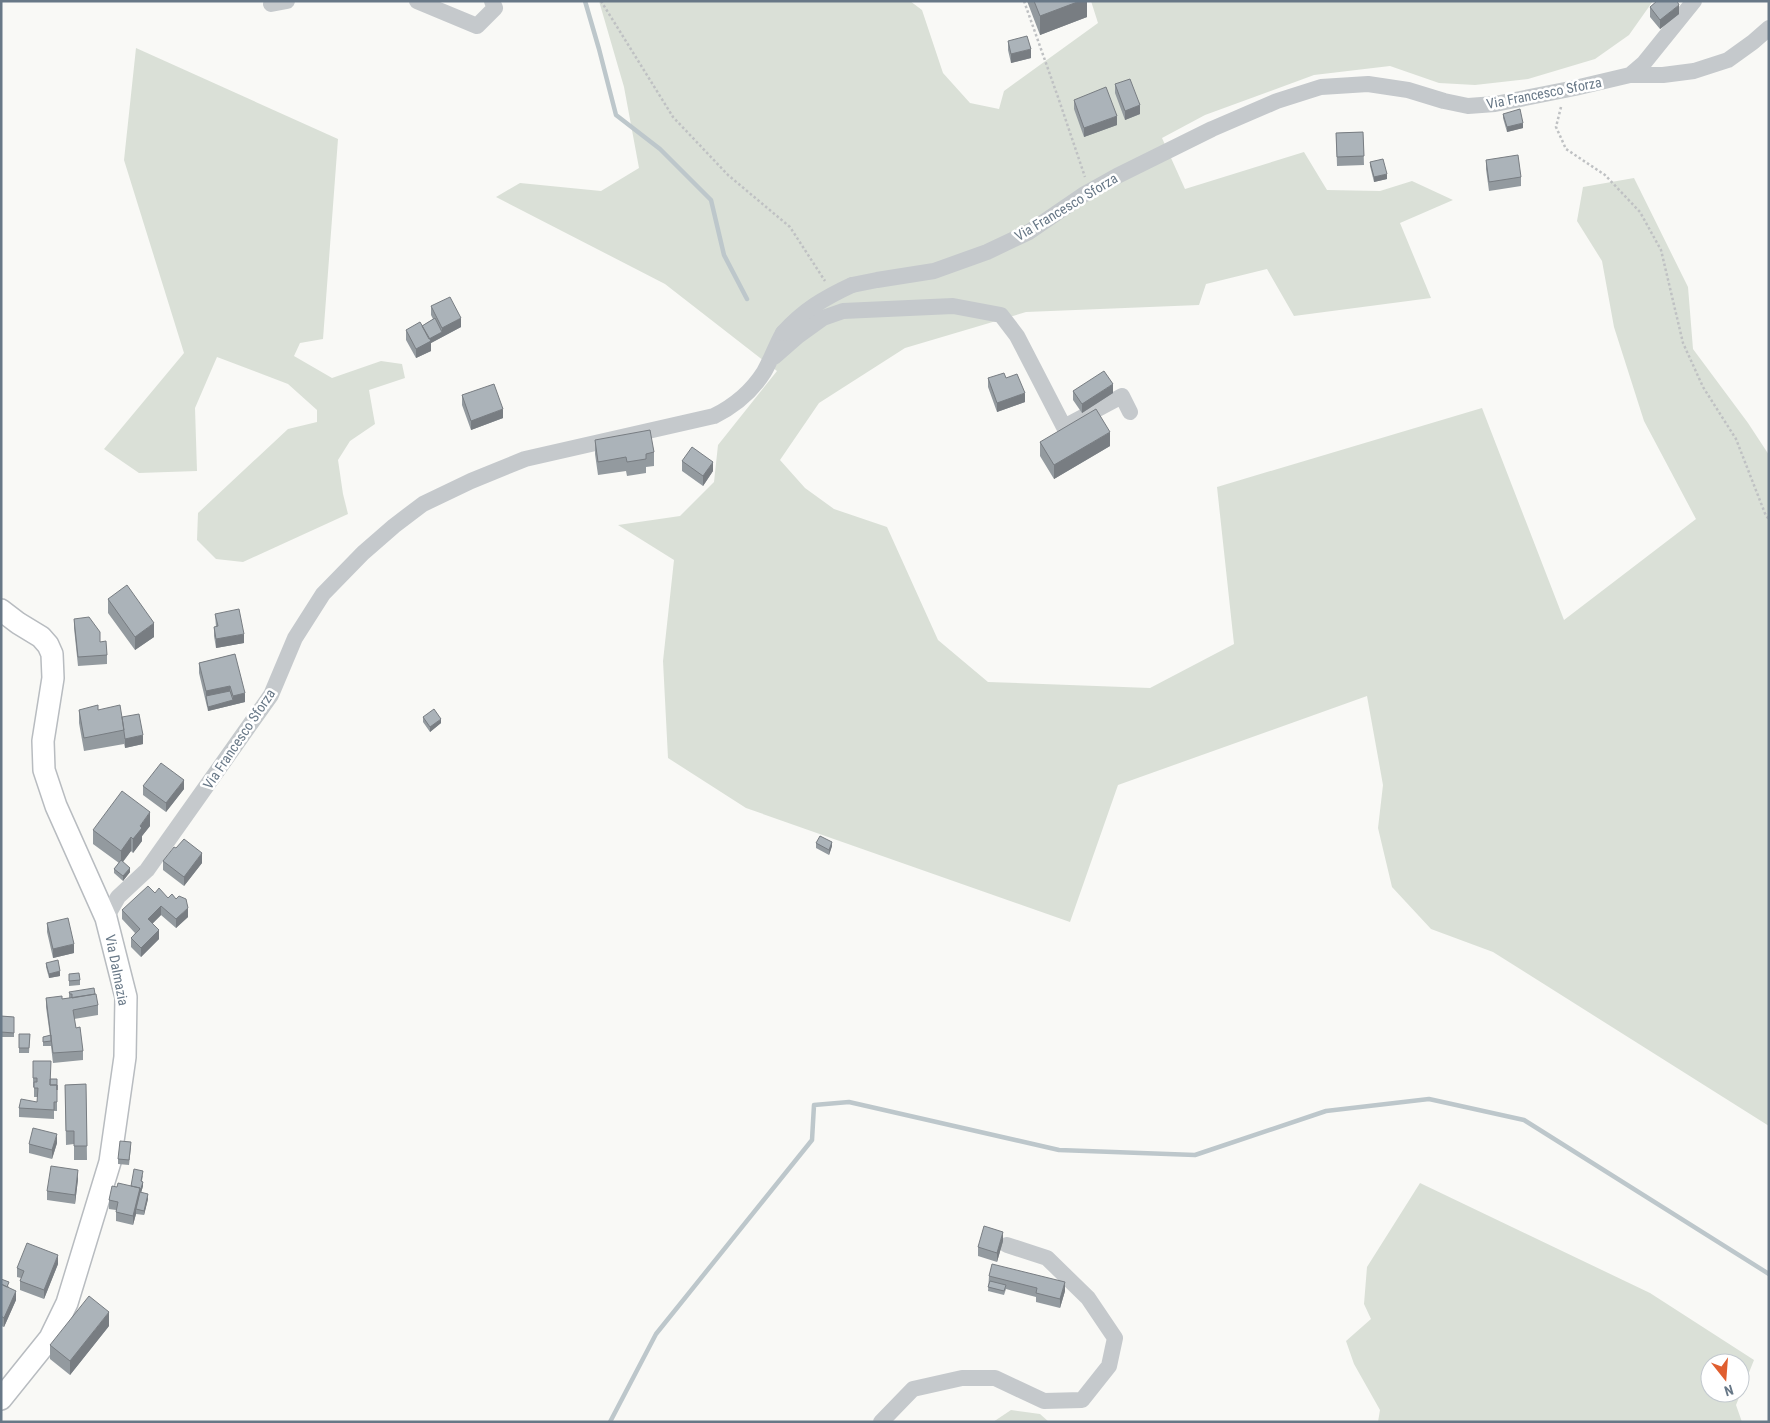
<svg xmlns="http://www.w3.org/2000/svg" width="1770" height="1423" viewBox="0 0 1770 1423" font-family="'Roboto Condensed',sans-serif">
	<style>
		.green { fill: #dae0d7; fill-rule: evenodd }
		.lines { fill: none; stroke-linecap: round; stroke-linejoin: round }
		.stream { stroke: #bdc7cb; stroke-width: 4.5 }
		.major-casing { stroke: #b8bcc0; stroke-width: 24 }
		.path { stroke: #bfc1c3; stroke-width: 2.5; stroke-dasharray: 2.5 2.5; stroke-linecap: butt }
		.minor { stroke: #c5c9cc; stroke-width: 16 }
		.major { stroke: #fff; stroke-width: 21 }
		.minor-bridge { stroke: #c5c9cc; stroke-width: 16 }
		.wall { fill: #939a9f }
		.shaded-wall { fill: #787d82 }
		.building { fill: #abb3b9; stroke: #787d82 }
		.labels { text-anchor: middle; stroke-width: 5; stroke-linejoin: round; paint-order: stroke }
		.street-label { font-size: 14px; fill: #687887; stroke: #fff }
	</style>
	<rect width="100%" height="100%" fill="#f9f9f6"/>
	<path class="green" d="M599,1H910L922,10L943,73L970,103L999,109L1004,91L1098,23L1091,1H1653L1629,35L1595,59L1528,79L1475,85L1439,83L1390,66L1314,75L1205,115L1162,138L1185,189L1304,152L1327,190L1380,191L1412,181L1453,200L1400,223L1431,298L1294,316L1267,269L1206,284L1199,305L1026,312L905,348L819,403L780,460L805,488L834,509L887,527L938,640L988,682L1150,688L1234,644L1217,487L1482,408L1564,620L1696,519L1644,421L1614,327L1602,261L1577,221L1583,187L1634,178L1688,287L1693,349L1748,423L1769,455V1126L1493,952L1431,929L1392,887L1378,828L1383,785L1367,696L1118,785L1070,922L746,808L668,758L663,661L674,560L618,525L680,516L714,482L718,445L777,371L665,284L496,197L520,183L601,191L639,168L624,87Z
		M136,48L338,139L323,339L300,343L294,356L332,378L381,361L402,364L405,378L369,390L375,424L350,441L338,460L343,494L348,514L243,562L216,559L197,540L198,513L288,429L317,422V410L288,384L217,357L195,408L197,471L139,473L104,449L184,353L124,160Z
		M1420,1183L1650,1293L1754,1360L1736,1405L1742,1422H1378L1380,1410L1354,1364L1346,1341L1371,1319L1364,1304L1367,1267ZM1710,1363H1740V1393H1710Z
		M1011,1410L1040,1414L1049,1422H993Z"/>
	<g class="lines">
		<path class="stream" d="M585,1L599,49L616,115L660,149L711,200L724,255L747,299
			M610,1422L656,1334L812,1140L814,1105L849,1102L1059,1150L1195,1155L1326,1111L1429,1099L1524,1120L1769,1274"/>
		<defs>
			<path id="major" d="M1,610L18,623L41,637L48,645L52,654L53,678L43,741L44,770L56,806L106,918L126,997L125,1057L110,1162L67,1303L50,1338L1,1399"/>
		</defs>
		<use href="#major" class="major-casing"/>
		<path class="path" d="M601,1L673,117L728,175L790,227L825,281
			M1024,1L1059,100L1085,177
			M1561,107L1556,127L1566,149L1605,175L1640,212L1661,250L1683,343L1703,387L1736,439L1766,516L1769,519"/>
		<path class="minor" d="M417,1L477,26L495,8L492,1
			M271,4L287,1
			M1630,75L1644,63L1694,1
			M852,285L877,280L934,271L987,252L1029,232L1083,195L1117,176L1212,129L1277,101L1321,87L1368,84L1408,90L1444,101L1468,106L1495,104L1575,88L1630,75H1663L1694,71L1728,60L1753,42L1769,28
			M774,357L798,336L823,318L843,311L953,306L1001,315L1017,336L1064,427L1122,396L1130,412
			M106,918L118,897L147,870L271,695L295,638L323,594L363,553L394,526L423,504L471,481L525,459L714,416C734,406 752,391 764,372C771,360 776,345 783,333
			M881,1422L913,1389L962,1378H995L1044,1401L1082,1400L1109,1366L1115,1338L1088,1298L1047,1258L1007,1245"/>
		<use href="#major" class="major"/>
		<path class="minor-bridge" d="M783,333C804,310 824,298 852,285"/>
	</g>
	<path class="wall" d="M1027,1H1087V17L1040,35Z
		M1650,7L1679,14L1660,29L1650,17Z
		M1008,41L1031,58L1011,63L1008,50Z
		M1115,84L1140,114L1125,120L1115,93Z
		M1074,100L1117,125L1084,137L1074,109Z
		M1503,114L1523,128L1507,132L1503,118Z
		M1363,132L1364,165L1337,166L1336,133Z
		M1486,160L1521,177V186L1489,191L1486,169Z
		M1370,162L1387,179L1374,182L1370,166Z
		M431,306L461,327L431,343V351L416,358L406,340V330L422,326L433,319L431,315Z
		M988,378H1006L1025,402L997,412L988,387Z
		M1073,391L1113,393L1082,413L1073,400Z
		M462,395L503,418L471,430L462,405Z
		M595,440L654,452V466L646,467V473L627,476L626,471L598,475L595,454Z
		M1040,442L1110,446L1054,479L1040,456Z
		M682,461L713,471L703,486L682,471Z
		M108,599L154,637L135,650L108,613Z
		M215,614L244,643L216,648L214,636V627H216Z
		M74,619L100,642L107,655V664L78,666L74,628Z
		M235,654L245,702L208,711L199,673V663Z
		M79,710H98L122,717L143,744L125,748L124,743V744L84,751L79,723Z
		M423,717L441,723L430,732L423,722Z
		M143,786L184,789L166,812L143,795Z
		M150,826L142,836V841L133,853L131,851L123,862L130,872L123,881L114,873V869L119,863L93,844V830Z
		M816,843L832,846L829,855L816,848Z
		M176,848L202,863L184,886L163,870V861Z
		M155,893L188,917L176,928L161,915L152,924L159,939L141,957L131,947V938L135,933L122,919V910Z
		M47,923L74,953L53,958L47,932Z
		M46,963L60,976L49,978L46,967Z
		M69,974L80,980V985L69,986Z
		M69,992L98,1005V1015L74,1019L76,1028L83,1051V1060L53,1063L51,1046H43V1037L50,1036L46,1007V998L62,999L69,998Z
		M1,1016L14,1017V1037H1Z
		M19,1034H30L29,1053H19Z
		M33,1061L51,1079H57V1111H54V1119L19,1117V1108L37,1102L38,1097H34V1087H33Z
		M86,1084L87,1160H74V1144L66,1145L65,1085Z
		M57,1143L52,1159L29,1153V1144Z
		M131,1147L129,1165L118,1164V1159Z
		M143,1175L142,1181L143,1186L141,1193L148,1199L144,1215L136,1214L133,1225L116,1221V1210L109,1209V1200L117,1187L131,1186Z
		M78,1179L75,1204L47,1200V1191Z
		M1003,1241L997,1262L978,1256V1247Z
		M58,1264L44,1299L20,1290V1281L21,1278L17,1277V1268Z
		M989,1276L1065,1291L1060,1308L1036,1302V1297L1006,1289L1004,1295L988,1291Z
		M1,1279L9,1287V1288L16,1300L4,1327L1,1326Z
		M109,1326L70,1375L50,1359V1345Z"/>
	<path class="shaded-wall" d="M1080,1H1087V17L1040,35V16Z
		M1679,5V14L1660,29V20Z
		M1031,49V58L1011,63V54Z
		M1140,105V114L1125,120V111Z
		M1117,116V125L1084,137V128Z
		M1523,123V128L1507,132V127Z
		M1387,174V179L1374,182V177Z
		M461,318V327L431,343V351L416,358V349L427,340L442,332V328Z
		M1113,384V393L1082,413V404Z
		M1025,393V402L997,412V403Z
		M503,409V418L471,430V421Z
		M1110,432V446L1054,479V465Z
		M713,462V471L703,486V476Z
		M154,623V637L135,650V637Z
		M244,634V643L216,648V639Z
		M230,686V695L206,696V691Z
		M245,693V702L208,711V707L233,700V696Z
		M441,719V723L430,732V727Z
		M143,735V744L125,748V739Z
		M184,780V789L166,812V803Z
		M150,812V826L142,836V841L133,853V839L140,826Z
		M131,837V851L121,864V851Z
		M832,842V846L829,855V850Z
		M202,853V863L184,886V877Z
		M130,868V872L123,881V876Z
		M161,906V915L148,928V919Z
		M188,908V917L176,928V919Z
		M159,930V939L141,957V948Z
		M74,944V953L53,958V949Z
		M60,971V976L49,978V974Z
		M57,1134V1143L52,1159V1150Z
		M78,1170V1179L75,1204V1195Z
		M143,1182V1186L136,1209V1214L133,1225V1216L140,1188Z
		M148,1194V1199L144,1215V1211Z
		M1003,1232V1241L997,1262V1253Z
		M58,1255V1264L44,1299V1290Z
		M1065,1282V1291L1060,1308V1299Z
		M16,1291V1300L4,1327V1318Z
		M109,1312V1326L70,1375V1361Z"/>
	<path class="building" d="M1034,1H1080L1040,16Z
		M1657,1H1677L1679,5L1660,20L1650,7Z
		M1027,36L1031,49L1011,54L1008,41Z
		M1130,79L1140,105L1125,111L1115,84Z
		M1106,87L1117,116L1084,128L1074,100Z
		M1520,109L1523,123L1507,127L1503,114Z
		M1363,132L1364,156L1337,157L1336,133Z
		M1518,155L1521,177L1489,182L1486,160Z
		M1383,159L1387,174L1374,177L1370,162Z
		M450,297L461,318L442,328L431,306Z
		M435,318L442,332L429,339L422,326Z
		M420,322L431,341L416,349L406,330Z
		M1104,371L1113,384L1082,404L1073,391Z
		M1004,373L1006,378L1017,374L1025,393L997,403L988,378Z
		M494,384L503,409L471,421L462,395Z
		M1096,409L1110,432L1054,465L1040,442Z
		M650,430L654,452L646,454V459L627,462L626,457L598,462L595,440Z
		M692,447L713,462L703,476L682,461Z
		M127,585L154,623L135,637L108,599Z
		M239,609L244,634L216,639L214,627L218,626L215,614Z
		M89,617L100,632V642L106,641L107,655L78,657L74,619Z
		M235,654L245,693L233,696L230,686L206,691L199,663Z
		M230,691L233,700L208,707L206,696Z
		M98,705V710L120,705L124,730L84,738L79,710Z
		M434,709L441,719L430,727L423,717Z
		M139,714L143,735L125,739L122,717Z
		M161,763L184,780L166,803L143,786Z
		M122,791L150,812L140,826L142,828L133,839L131,837L121,851L93,830Z
		M820,836L832,842L829,850L816,843Z
		M184,839L202,853L184,877L163,861L174,847L176,848Z
		M121,860L130,868L123,876L114,869Z
		M148,886L155,893L159,888L168,898L172,894L176,899L179,896L186,899L188,908L176,919L161,906L148,919L159,930L141,948L131,938L140,929L122,910Z
		M68,918L74,944L53,949L47,923Z
		M58,960L60,971L49,974L46,963Z
		M79,973L80,980L69,981V974Z
		M94,988L95,994L72,998V994H70L69,992Z
		M96,994L98,1005L73,1010L76,1028L80,1027L83,1051L53,1053L46,998L62,996V999Z
		M1,1016L14,1017V1033L1,1032Z
		M19,1034H30L29,1048H19Z
		M51,1035V1041L43,1042V1037Z
		M33,1061H51L50,1085H57V1102H54V1110L19,1108L21,1099L37,1102L38,1088H34V1082H37V1078H33Z
		M50,1079H57V1090V1085H50Z
		M86,1084L87,1146H74V1131H66L65,1085Z
		M33,1128L57,1134L52,1150L29,1144Z
		M120,1141L131,1142L129,1160L118,1159Z
		M51,1166L78,1170L75,1195L47,1191Z
		M134,1169L143,1171L141,1181L143,1182L140,1192V1188L131,1186Z
		M118,1183L140,1188L133,1216L116,1212L118,1202L109,1200L112,1186L117,1187Z
		M140,1192L148,1194L144,1211L136,1209Z
		M984,1226L1003,1232L997,1253L978,1247Z
		M27,1243L58,1255L44,1290L20,1281L24,1271L17,1268Z
		M992,1264L1065,1282L1060,1299L1036,1293L1037,1288L989,1276Z
		M1,1279L9,1282L7,1287L1,1284Z
		M990,1281L1006,1285L1004,1291L988,1287Z
		M1,1284L16,1291L4,1318L1,1316Z
		M89,1296L109,1312L70,1361L50,1345Z"/>
	<g class="labels">
		<g class="street-label">
			<text transform="translate(1544 93) rotate(-11)" y="5">Via Francesco Sforza</text>
			<text transform="translate(1066 207) rotate(-31)" y="5">Via Francesco Sforza</text>
			<text transform="translate(239 739) rotate(-56)" y="5">Via Francesco Sforza</text>
			<text transform="translate(117 970) rotate(79)" y="5">Via Dalmazia</text>
		</g>
	</g>
	<rect width="1770" height="1423" fill="none" stroke="#687887" stroke-width="5"/>
	<g transform="translate(1725 1378) rotate(163)"><circle r="24" fill="#ffffff" stroke="#c3c9cf"/>
	<path d="M0-4L9 19L0 12L-9 19Z" fill="#e05e2f"/>
	<text y="-8" font-size="14" font-weight="bold" text-anchor="middle" fill="#687887">N</text>
	</g>
</svg>
